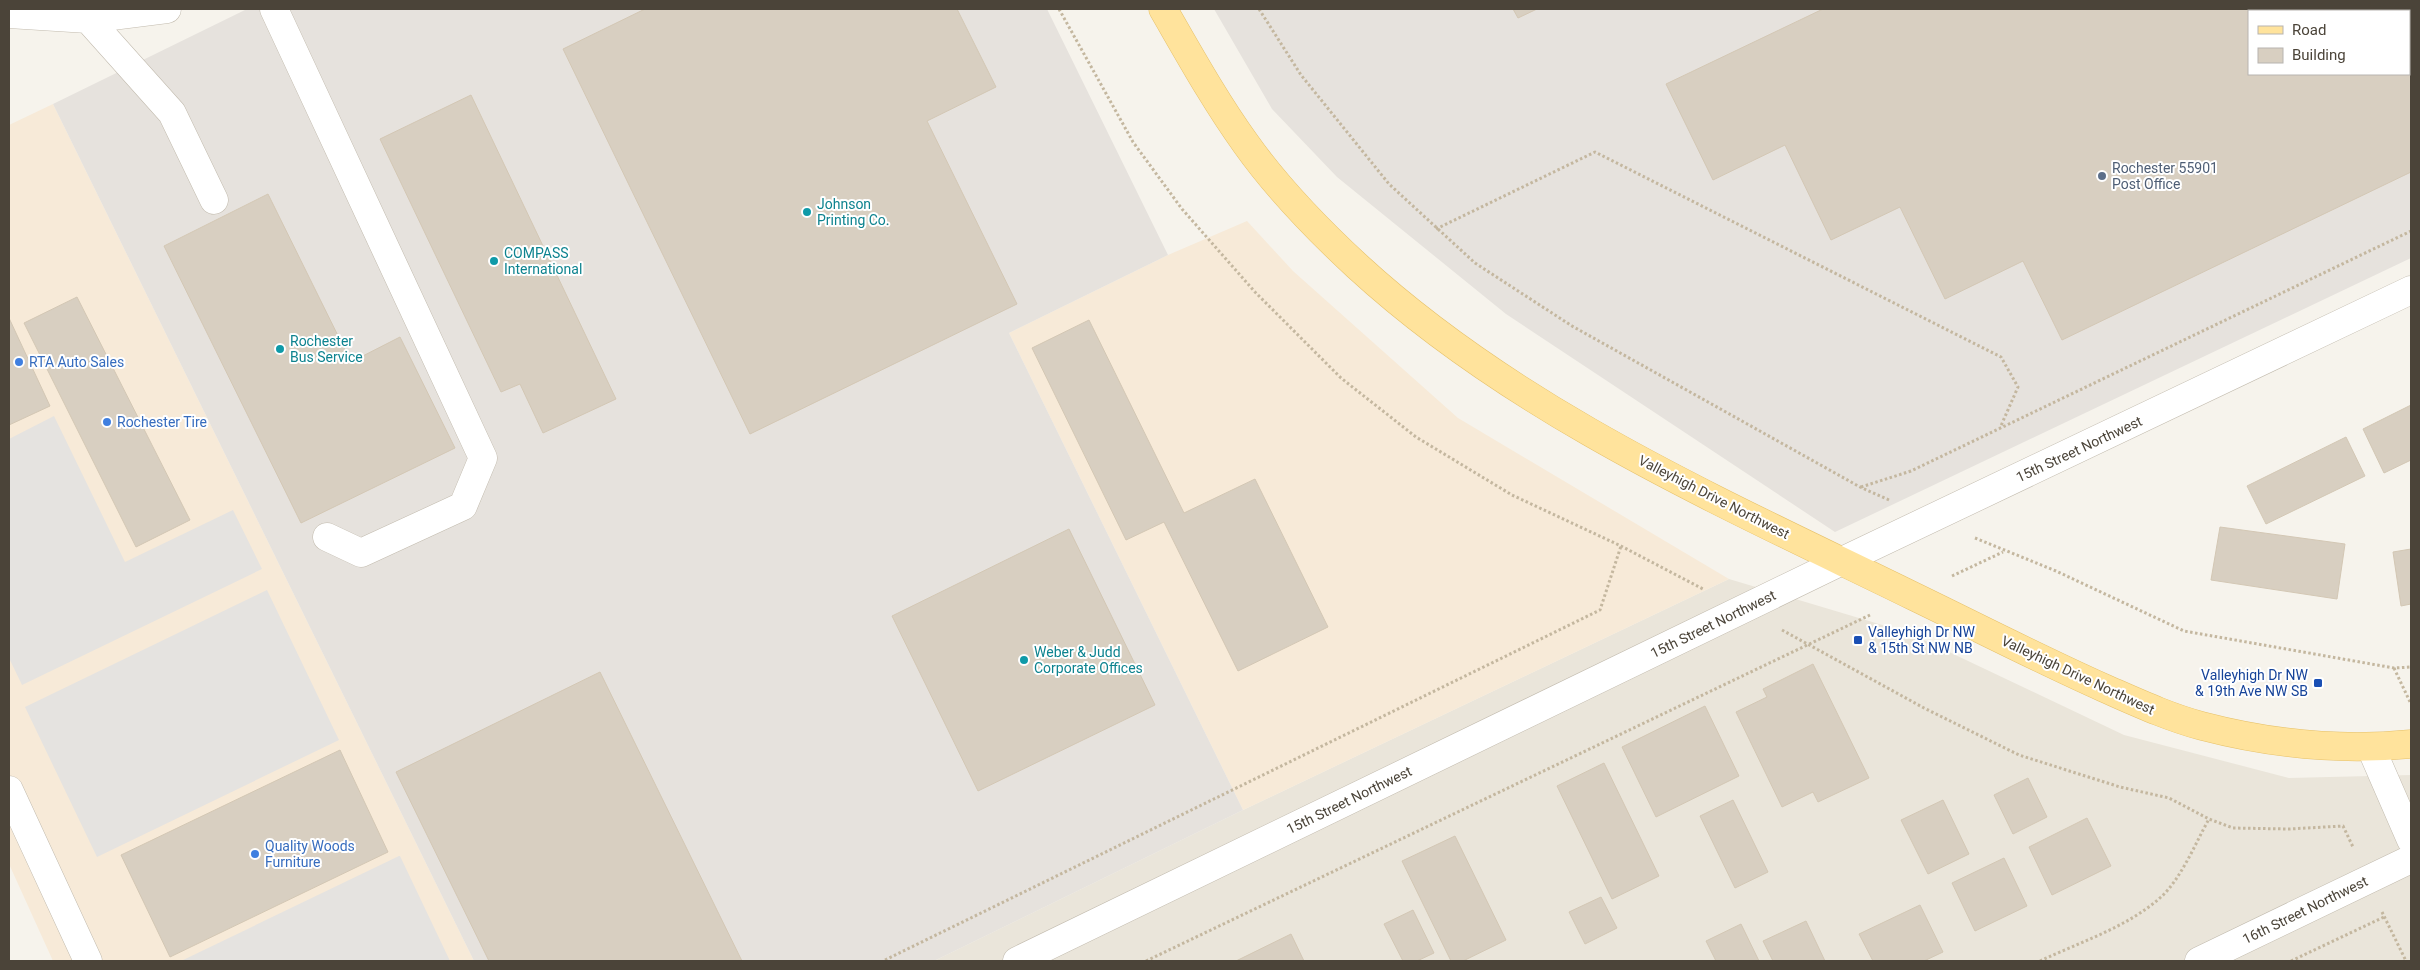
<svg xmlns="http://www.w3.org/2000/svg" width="2420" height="970" viewBox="0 0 2420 970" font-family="Roboto,sans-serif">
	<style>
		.residential { fill: #eae5da }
		.commercial { fill: #f7ead8 }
		.industrial { fill: #e6e2dd; fill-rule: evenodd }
		.parking { fill: #e5e3e0 }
		.building { fill: #d8cfc1; stroke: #d3c7b4 }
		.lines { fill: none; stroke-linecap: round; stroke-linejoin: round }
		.minor-casing { stroke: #c2bbae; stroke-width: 29 }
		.major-casing { stroke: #e6c16a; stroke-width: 29 }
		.path { stroke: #c4b79f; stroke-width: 3; stroke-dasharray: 2.5 2.5; stroke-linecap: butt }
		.minor { stroke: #fff; stroke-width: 28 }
		.major { stroke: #ffe39c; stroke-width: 28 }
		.service-dot { fill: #5c6f8a; stroke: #fff; stroke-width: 2 }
		.culture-dot { fill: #0f9aa8; stroke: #fff; stroke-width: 2 }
		.shop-dot { fill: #3f7fe0; stroke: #fff; stroke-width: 2 }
		.transit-dot { fill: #1a4fb4; stroke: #fff; stroke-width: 2 }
		.labels { text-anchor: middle; stroke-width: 4; stroke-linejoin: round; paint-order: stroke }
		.service-label { font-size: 14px; fill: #4e5e75; stroke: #fff; text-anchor: start }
		.culture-label { font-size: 14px; fill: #0d838f; stroke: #fff; text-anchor: start }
		.shop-label { font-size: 14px; fill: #366cbe; stroke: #fff; text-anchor: start }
		.street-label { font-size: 14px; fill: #4b4439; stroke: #fff }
		.transit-label { font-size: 14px; fill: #164399; stroke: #fff; text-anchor: start }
	</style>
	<rect width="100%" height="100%" fill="#f6f3ec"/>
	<path class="residential" d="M1729,579L1909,633L2124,735L2289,778L2411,775V961H934L1243,810Z"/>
	<path class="commercial" d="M53,104L474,961H53L9,864V125Z
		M1247,221L1293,271L1458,418L1729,579L1243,810L1009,333L1168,255Z"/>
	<path class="industrial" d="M247,9H1047L1168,255L1009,333L1243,810L934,961H474L53,104Z
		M1214,9H2411V258L1835,532L1506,314L1337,177L1272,109ZM2249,11H2409V74H2249Z"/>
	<path class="parking" d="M54,416L125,562L233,510L262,569L22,685L9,658V439Z
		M267,590L339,740L97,857L25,707Z
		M400,856L450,961H181L399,856Z"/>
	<path class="building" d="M645,9H957L996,87L927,121L1017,304L750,434L563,49Z
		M1513,9H1537L1518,18Z
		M1823,9H2396L2397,11H2249V74H2409V35L2411,41V172L2062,340L2023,261L1945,299L1900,207L1831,240L1785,145L1713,180L1666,84Z
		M471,95L616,399L543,433L520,384L501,392L380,139Z
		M268,194L351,362L400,337L455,448L301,523L164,246Z
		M77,297L190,520L136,547L24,323Z
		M9,318L50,406L9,425Z
		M1089,320L1184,513L1255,479L1328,627L1238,671L1164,522L1126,540L1032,348Z
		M2411,405V460L2384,473L2363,429Z
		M2346,437L2365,476L2266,524L2247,486Z
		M2220,527L2345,544L2337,599L2211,580Z
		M1069,529L1155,705L978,791L892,616Z
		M2411,549V604L2401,606L2393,552Z
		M1813,664L1869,778L1818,802L1813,792L1782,807L1736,712L1767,697L1763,689Z
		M600,672L742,961H489L396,772Z
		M1705,706L1739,776L1656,817L1622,747Z
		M340,750L388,852L170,957L121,855Z
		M1604,763L1659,876L1612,899L1557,786Z
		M2028,778L2047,817L2013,834L1994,795Z
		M1733,800L1768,872L1735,888L1700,816Z
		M1943,800L1969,854L1928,874L1901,820Z
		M2087,818L2111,866L2052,895L2029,847Z
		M1455,836L1506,940L1463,961H1451L1402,861Z
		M2004,858L2027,906L1975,931L1952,883Z
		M1601,897L1617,928L1585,944L1569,912Z
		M1920,905L1943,952L1924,961H1873L1859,934Z
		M1413,910L1434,953L1417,961H1403L1384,924Z
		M1806,921L1825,961H1773L1763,941Z
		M1741,924L1759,961H1716L1706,941Z
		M1291,934L1304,961H1236Z"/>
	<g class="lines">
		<defs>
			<path id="minor" d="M274,9L483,458L463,506L361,553L327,537
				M9,14L88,19L167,9
				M88,19L172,113L214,200
				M2371,748L2411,840
				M9,790L88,961
				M1017,961L1840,562L2411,290
				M2199,961L2411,859"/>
			<path id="major" d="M1163,9C1189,54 1215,101 1246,144C1278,189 1317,229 1357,266C1517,413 1721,502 1913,596C1977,627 2039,659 2104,688C2136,702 2168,717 2202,726C2271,744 2340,751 2411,744"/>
		</defs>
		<use href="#minor" class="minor-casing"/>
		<use href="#major" class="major-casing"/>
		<path class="path" d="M1059,9L1133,142L1182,209L1255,292L1341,378L1416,437L1512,495L1621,546L1703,589
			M1259,9L1301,75L1389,184L1475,263L1572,326L1860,487L1889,500
			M1436,229L1595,152L2001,357L2018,387L2000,428
			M1861,487L1911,471L2411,231
			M1975,538L2056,571L2184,631L2394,668L2411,667
			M1952,576L2003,552
			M1782,630L1924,708L2019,755L2120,787L2169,798L2209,819L2233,828L2289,829L2343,826L2353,847
			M2394,668L2411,704
			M2382,912L2406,961
			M885,960L1600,610L1621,546
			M1146,961L1870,615
			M2040,961C2080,942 2128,927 2161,897C2181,879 2196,842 2209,819
			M2291,961L2384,917"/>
		<use href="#minor" class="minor"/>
		<use href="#major" class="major"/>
	</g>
	<circle class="service-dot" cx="2102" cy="176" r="5"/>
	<g class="culture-dot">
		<circle cx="807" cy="212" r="5"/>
		<circle cx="494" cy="261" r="5"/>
		<circle cx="280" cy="349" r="5"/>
		<circle cx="1024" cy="660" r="5"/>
	</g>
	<g class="shop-dot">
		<circle cx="19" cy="362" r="5"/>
		<circle cx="107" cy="422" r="5"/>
		<circle cx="255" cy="854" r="5"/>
	</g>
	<g class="transit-dot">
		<rect x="1853" y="635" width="10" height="10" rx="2.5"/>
		<rect x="2313" y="678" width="10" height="10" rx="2.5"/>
	</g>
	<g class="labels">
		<g class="service-label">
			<text x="2112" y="173">Rochester 55901<tspan x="2112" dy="16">Post Office</tspan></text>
		</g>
		<g class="culture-label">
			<text x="817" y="209">Johnson<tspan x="817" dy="16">Printing Co.</tspan></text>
			<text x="504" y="258">COMPASS<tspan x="504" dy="16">International</tspan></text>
			<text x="290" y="346">Rochester<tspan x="290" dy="16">Bus Service</tspan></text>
			<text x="1034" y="657">Weber &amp; Judd<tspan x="1034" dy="16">Corporate Offices</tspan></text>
		</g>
		<g class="shop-label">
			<text x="29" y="367">RTA Auto Sales</text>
			<text x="117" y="427">Rochester Tire</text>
			<text x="265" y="851">Quality Woods<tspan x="265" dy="16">Furniture</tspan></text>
		</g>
		<g class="street-label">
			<text transform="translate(2079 449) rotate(-25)" y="5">15th Street Northwest</text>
			<text transform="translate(1714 497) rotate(27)" y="5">Valleyhigh Drive Northwest</text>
			<text transform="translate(1713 624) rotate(-26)" y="5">15th Street Northwest</text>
			<text transform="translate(2078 675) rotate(25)" y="5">Valleyhigh Drive Northwest</text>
			<text transform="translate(1349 800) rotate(-26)" y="5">15th Street Northwest</text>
			<text transform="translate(2305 910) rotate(-26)" y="5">16th Street Northwest</text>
		</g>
		<g class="transit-label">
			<text x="1868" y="637">Valleyhigh Dr NW<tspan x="1868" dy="16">&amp; 15th St NW NB</tspan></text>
			<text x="2308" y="680" text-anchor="end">Valleyhigh Dr NW<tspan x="2308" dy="16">&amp; 19th Ave NW SB</tspan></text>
		</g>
	</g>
	<rect width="2420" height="970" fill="none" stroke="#4b4439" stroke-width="20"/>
	<rect x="2248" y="10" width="162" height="65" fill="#ffffff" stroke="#b7b4b0"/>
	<rect x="2258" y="26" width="25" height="8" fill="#ffe39c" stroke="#b7b4b0"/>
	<text x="2292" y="35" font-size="15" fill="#4b4439">Road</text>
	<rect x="2258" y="48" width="25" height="15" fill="#d8cfc1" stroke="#b7b4b0"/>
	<text x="2292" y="60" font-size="15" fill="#4b4439">Building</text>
</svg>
